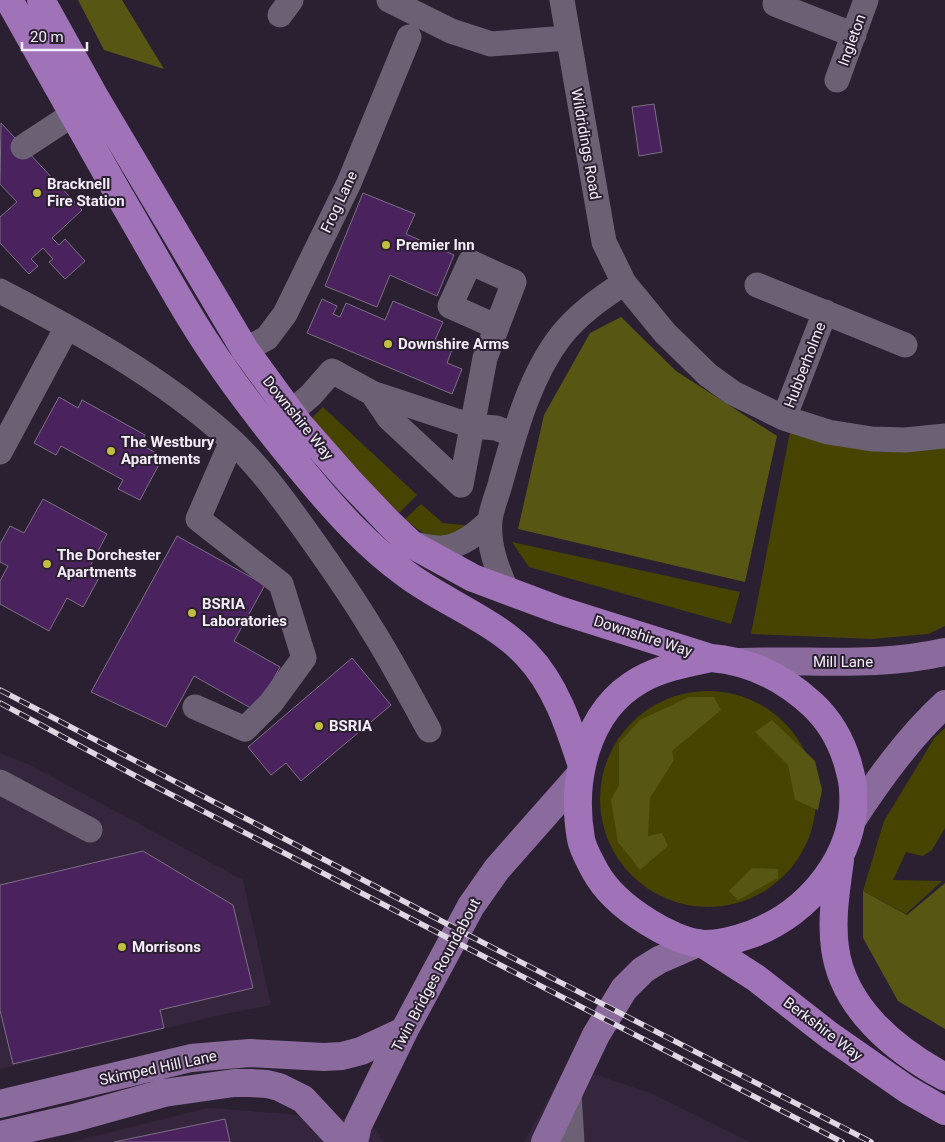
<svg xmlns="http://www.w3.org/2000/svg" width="945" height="1142" viewBox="0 0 945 1142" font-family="Roboto,sans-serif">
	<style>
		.built { fill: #35263d }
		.green { fill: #464400 }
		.forest { fill: #575612 }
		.building { fill: #4a225e; stroke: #7c6f84 }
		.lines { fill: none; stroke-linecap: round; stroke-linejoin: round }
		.minor { stroke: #6c6074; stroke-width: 25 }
		.major { stroke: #8b6b9d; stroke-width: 28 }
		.highway { stroke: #a073b9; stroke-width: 28 }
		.rail-casing { stroke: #ded7e3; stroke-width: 5.5 }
		.rail { stroke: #2b2031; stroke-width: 4; stroke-dasharray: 11; stroke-linecap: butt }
		.poi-dot { fill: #c1be40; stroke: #2b2031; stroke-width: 2 }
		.labels { text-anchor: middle; stroke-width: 4; stroke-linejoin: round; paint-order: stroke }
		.street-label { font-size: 15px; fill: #f4edf9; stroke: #2b2031 }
		.poi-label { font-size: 15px; font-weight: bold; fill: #f4edf9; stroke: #2b2031; text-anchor: start }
	</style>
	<rect width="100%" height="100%" fill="#2b2031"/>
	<path class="built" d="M0,753L32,766L243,880L271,1005L220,1015L0,1069Z
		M567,1065L653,1094L750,1142H524Z
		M208,1108L369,1120L384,1142H71Z"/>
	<path class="green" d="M323,407L417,495L399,513L309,421Z
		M790,432L945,442V626L928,634L872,639L751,634Z
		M421,504L443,523L472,526C438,539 435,545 405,519Z
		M512,542L740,592L731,624L529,567Z
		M600 799a108 108 0 1 1 216 0a108 108 0 1 1-216 0Z
		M945,728V828L932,850L923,856L906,852L893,880L942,881L906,914L863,891L884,821L935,737Z"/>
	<path class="forest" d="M78,0H122L164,69L104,50Z
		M621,317L676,371L777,436L745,582L518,529L544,415L590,333Z
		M689,697H714L721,710L672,751L674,760L650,798L648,836L662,833L668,846L640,870L618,842L611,800L619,785V743L640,720Z
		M772,720L815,761L822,790L818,810L795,800L788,765L755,732Z
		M752,868L778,869V878L738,900L729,891Z
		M945,883V1029L898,1001L863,938V891L907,915Z"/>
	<path class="building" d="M654,104L662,152L639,156L632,107Z
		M1,123L82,210L52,238L59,245L65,239L85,261L65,279L49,262L53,259L43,248L31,259L38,266L29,274L0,243V217L17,202L0,184Z
		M363,193L415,214L406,234L454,255L437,296L390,275L377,307L325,286Z
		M322,299L337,306L333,314L340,317L346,303L385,320L393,301L443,322L435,340L453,347L447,363L462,369L452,394L307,333Z
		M59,397L78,408L82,400L145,435L140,444L163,457L140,500L118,489L123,480L61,446L56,455L34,443Z
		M43,499L107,534L88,570L100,576L83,607L67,598L49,631L0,604V581L8,566L0,562V544L10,526L24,533Z
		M177,536L265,585L234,641L280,667L256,711L194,676L166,727L91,692Z
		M352,658L391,705L301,781L286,763L271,775L248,747Z
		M143,851L233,905L253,988L160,1010L164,1028L13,1064L0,1010V885Z
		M225,1119L230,1142H114Z"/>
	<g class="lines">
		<path class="minor" d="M389,0L451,31L491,44L567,38
			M562,0L604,242L624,283L665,333L708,375L733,393L784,418L828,432L872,439L905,440L945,436
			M775,4L854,35
			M280,15L291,0
			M837,80L866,0
			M23,147L90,103
			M757,285L905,345
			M0,291C81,333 163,378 231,440C260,467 285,502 308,534C330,565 352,596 371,628C392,661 410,696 429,730
			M245,350L267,338L285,314L349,183L409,37
			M372,393L389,418L461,485L485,358L514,282L470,262L450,306L497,327
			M290,413L311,395L332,371L372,393L472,426L496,428L514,435
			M784,418L825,312
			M0,452L67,327
			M412,544C421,545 434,549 443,548C462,546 477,533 490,521
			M507,591C497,569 488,546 490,521C491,508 498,494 501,481C515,432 529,378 560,337C578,314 601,298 624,283
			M195,707L245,729L271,703L304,658L281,584L198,519L232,441
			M0,782L90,830
			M569,1093L572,1142"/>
		<path class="major" d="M740,662C811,659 875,668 945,652
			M852,820C879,779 909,737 945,704
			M0,1104L191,1058L250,1053L324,1057L342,1056L361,1051L404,1031
			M0,1135L74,1118L164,1093L234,1083H250L267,1084L279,1087L303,1099L343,1142
			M354,1142L358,1125L404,1031L471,906L497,869L579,776
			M545,1142L596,1035L624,989L643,970L659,960L698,943"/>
		<path class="highway" d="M9,0C45,65 82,130 119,195C144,237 167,280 193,322C226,376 265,426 306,475C335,510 368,547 406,574C443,602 496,621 527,655C555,684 569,726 581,763
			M41,0L96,99L245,350L299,424L350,482L389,523L411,544L473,578L559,610L711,658
			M711,658C749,661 784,678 813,705C830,721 841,740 848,764C850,772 853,781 853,790C858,854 810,912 752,934C738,939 720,944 705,944C688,944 662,931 648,922C627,909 607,893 595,871C590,861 583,850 581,839C571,782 585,711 640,680C661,668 687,663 711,658Z
			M840,860C836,890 831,919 835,948C843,1008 895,1050 945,1077
			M703,944L756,978L829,1035L908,1090L945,1111"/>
		<defs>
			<path id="rail" d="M0,690L472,937L871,1142
				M0,703L145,781L842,1142"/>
		</defs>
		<use href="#rail" class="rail-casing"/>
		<use href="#rail" class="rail"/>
	</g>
	<g class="poi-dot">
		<circle cx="37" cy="193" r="5"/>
		<circle cx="386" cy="245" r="5"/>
		<circle cx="388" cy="344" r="5"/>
		<circle cx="111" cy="451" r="5"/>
		<circle cx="47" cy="564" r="5"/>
		<circle cx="192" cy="613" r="5"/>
		<circle cx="319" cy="726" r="5"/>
		<circle cx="122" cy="947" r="5"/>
	</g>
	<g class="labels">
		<g class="street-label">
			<text transform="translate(852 40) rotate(-70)" y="5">Ingleton</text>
			<text transform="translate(586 144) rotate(80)" y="5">Wildridings Road</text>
			<text transform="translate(339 202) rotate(-65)" y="5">Frog Lane</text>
			<text transform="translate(805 365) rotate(-69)" y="5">Hubberholme</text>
			<text transform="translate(298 418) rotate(51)" y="5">Downshire Way</text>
			<text transform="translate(643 636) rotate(18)" y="5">Downshire Way</text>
			<text x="843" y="667">Mill Lane</text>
			<text transform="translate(436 975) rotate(-62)" y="5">Twin Bridges Roundabout</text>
			<text transform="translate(823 1029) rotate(37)" y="5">Berkshire Way</text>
			<text transform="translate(158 1068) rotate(-12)" y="5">Skimped Hill Lane</text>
		</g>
		<g class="poi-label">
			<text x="47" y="189">Bracknell<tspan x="47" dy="17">Fire Station</tspan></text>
			<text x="396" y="250">Premier Inn</text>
			<text x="398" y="349">Downshire Arms</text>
			<text x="121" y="447">The Westbury<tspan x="121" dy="17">Apartments</tspan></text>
			<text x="57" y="560">The Dorchester<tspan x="57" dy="17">Apartments</tspan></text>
			<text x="202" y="609">BSRIA<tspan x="202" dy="17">Laboratories</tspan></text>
			<text x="329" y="731">BSRIA</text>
			<text x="132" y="952">Morrisons</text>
		</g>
	</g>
	<path d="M22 42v8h65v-8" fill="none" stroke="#f4edf9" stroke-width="2.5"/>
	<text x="30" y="42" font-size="15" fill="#f4edf9" stroke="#2b2031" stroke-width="4" paint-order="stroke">20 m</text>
</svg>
